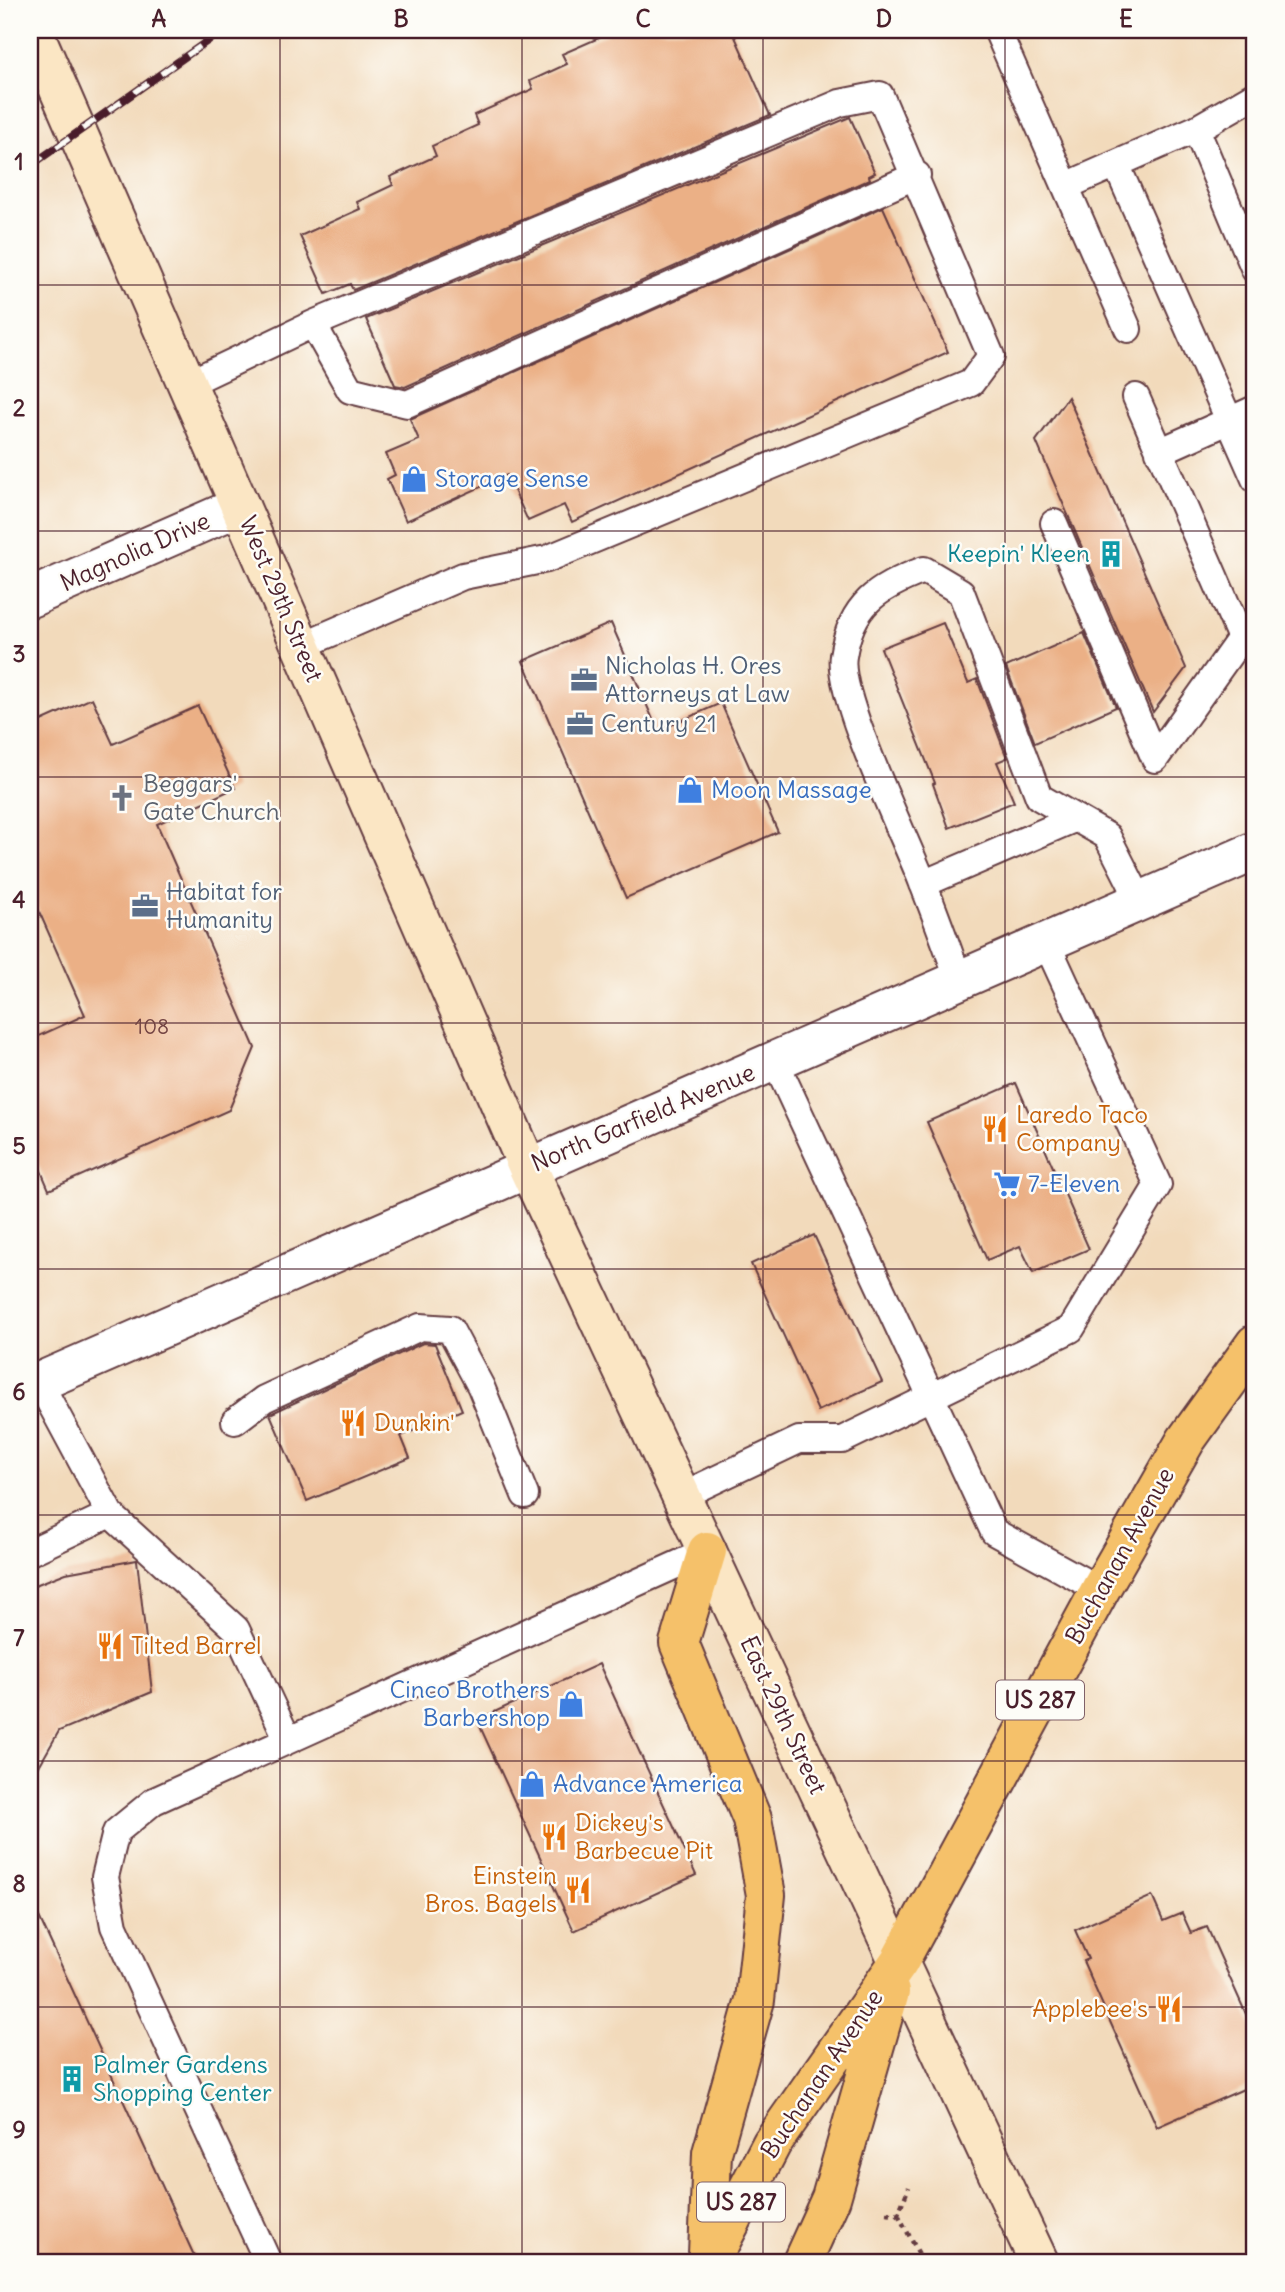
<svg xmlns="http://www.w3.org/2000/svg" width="1285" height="2292" viewBox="0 0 1285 2292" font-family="Delius,sans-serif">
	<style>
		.building { fill: #ebb086 }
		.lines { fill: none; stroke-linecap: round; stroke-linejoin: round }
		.service-casing { stroke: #633b41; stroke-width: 30 }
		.minor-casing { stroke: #633b41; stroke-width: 42 }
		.secondary-casing { stroke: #633b41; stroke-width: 42 }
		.trunk-casing { stroke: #633b41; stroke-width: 42 }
		.path { stroke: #633b41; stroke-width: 4.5; stroke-dasharray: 5 5; stroke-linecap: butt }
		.service { stroke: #fff; stroke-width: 26 }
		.minor { stroke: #fff; stroke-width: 38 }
		.secondary { stroke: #fbe6c4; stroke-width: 38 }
		.trunk { stroke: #f5c16b; stroke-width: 38 }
		.rail-casing { stroke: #4a1f2b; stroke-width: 8 }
		.rail { stroke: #fdfcf7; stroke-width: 5; stroke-dasharray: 16; stroke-linecap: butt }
		.grid { fill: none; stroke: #4a1f2b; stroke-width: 2; stroke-opacity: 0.55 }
		.labels { text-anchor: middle; stroke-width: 5; stroke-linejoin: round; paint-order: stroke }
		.number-label { font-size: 21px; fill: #724342 }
		.shield { fill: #fdfcf7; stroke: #806168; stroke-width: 2 }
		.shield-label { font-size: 23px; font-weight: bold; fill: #4a1f2b }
		.shop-label { font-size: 24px; fill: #366cbe; stroke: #fdfcf7; text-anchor: start }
		.street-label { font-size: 24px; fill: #4a1f2b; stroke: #fdfcf7 }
		.culture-label { font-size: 24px; fill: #0d838f; stroke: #fdfcf7; text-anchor: end }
		.service-label { font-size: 24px; fill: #4e5e75; stroke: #fdfcf7; text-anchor: start }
		.worship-label { font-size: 24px; fill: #5b616d; stroke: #fdfcf7; text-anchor: start }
		.food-label { font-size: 24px; fill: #c56008; stroke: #fdfcf7; text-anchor: start }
		.neatline { fill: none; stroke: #4a1f2b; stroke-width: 2.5 }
		.grid-label { font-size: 23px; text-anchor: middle; font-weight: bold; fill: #4a1f2b }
	</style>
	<rect width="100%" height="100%" fill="#fdfcf7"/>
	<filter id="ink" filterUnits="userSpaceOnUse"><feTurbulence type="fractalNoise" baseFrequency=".0143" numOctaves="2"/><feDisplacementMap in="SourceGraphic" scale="14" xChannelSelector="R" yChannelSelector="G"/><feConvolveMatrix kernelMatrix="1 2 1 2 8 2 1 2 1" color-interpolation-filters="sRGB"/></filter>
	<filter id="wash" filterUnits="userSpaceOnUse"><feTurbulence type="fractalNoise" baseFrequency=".00686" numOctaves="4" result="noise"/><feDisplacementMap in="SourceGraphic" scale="28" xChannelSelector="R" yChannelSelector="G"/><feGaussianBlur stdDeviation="1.57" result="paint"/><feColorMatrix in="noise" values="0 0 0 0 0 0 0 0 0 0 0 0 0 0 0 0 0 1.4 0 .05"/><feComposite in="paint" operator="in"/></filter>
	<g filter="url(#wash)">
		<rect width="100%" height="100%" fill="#f2dabb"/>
		<g id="blocks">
			<path class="building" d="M617,30H732L770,115L353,290L350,284L326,294L300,236L360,209L357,202L393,185L390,177L436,156L432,146L478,125L474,115L533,89L530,81L567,64L562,54Z
				M850,117L875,173L869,176L870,179L405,387L395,385L366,319Z
				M883,207L948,352L572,522L564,505L528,521L507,475L406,521L387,479L395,475L386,454L419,440L410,419Z
				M1068,397L1186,668L1153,712L1036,441Z
				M611,623L658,731L721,703L778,832L626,898L523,661Z
				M943,623L968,683L977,679L1007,758L997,762L1014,802L949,828L933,784L935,783L881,648Z
				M1084,633L1116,707L1035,743L1006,667Z
				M92,698L113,744L198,706L235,788L157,824L255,1048L229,1110L49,1190L30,1145V1040L85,1015L30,891V726Z
				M1016,1083L1089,1249L1033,1273L1020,1246L987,1260L927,1122Z
				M814,1235L882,1382L818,1411L751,1264Z
				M423,1343L435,1344L462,1410L401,1436L410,1458L307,1501L270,1414Z
				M137,1560L152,1692L59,1731L30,1782V1587L66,1573Z
				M599,1664L696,1875L574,1931L477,1720Z
				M1152,1896L1163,1921L1182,1913L1191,1933L1207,1927L1255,2034V2084L1157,2127L1083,1961L1088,1959L1075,1930Z
				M30,1897L197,2262H30Z"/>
		</g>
	</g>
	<g filter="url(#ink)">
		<use href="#blocks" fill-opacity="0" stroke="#633b41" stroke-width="2"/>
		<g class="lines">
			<defs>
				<path id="service" d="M997,30L1128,329
					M1196,129L1255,270
					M1116,164L1255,479
					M1066,186L1196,129L1255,95
					M313,324L350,390L407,404L917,175
					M187,384L313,324L840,103L880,95L991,356L971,383L547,559L463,576L301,646
					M1159,452L1255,409
					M1054,523L1155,759L1241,638L1136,397
					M923,884L1076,818
					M959,980C947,947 935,913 922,881C905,837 836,695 843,656C851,604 878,587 924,570L961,592L1039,797L1107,836L1140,901
					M775,1061L994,1532L1100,1590
					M39,1382L110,1514L236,1629L288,1740
					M235,1421L264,1399L420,1327L450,1329L481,1387L525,1495
					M681,1496L799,1440H842L1071,1329L1158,1185L1046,942
					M30,1552L110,1514
					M268,2262L114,1926L105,1877L116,1832L154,1801L707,1551"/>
				<path id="minor" d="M30,598L240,506
					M30,1386L1255,851"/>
				<path id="secondary" d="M33,30L528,1168L1039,2262"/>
				<path id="trunk" d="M707,1551L679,1643L752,1819L766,1895L755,2000L712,2153L708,2254
					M710,2262L772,2143L899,1962L1100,1590L1186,1440L1255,1344
					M802,2262L831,2198L890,1992"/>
			</defs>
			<use href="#service" class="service-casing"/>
			<use href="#minor" class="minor-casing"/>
			<use href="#secondary" class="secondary-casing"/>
			<use href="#trunk" class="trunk-casing"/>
			<path class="path" d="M886,2213L898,2214L909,2187
				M898,2214L923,2262"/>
			<use href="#service" class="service"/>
			<use href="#minor" class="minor"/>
			<use href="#secondary" class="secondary"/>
			<use href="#trunk" class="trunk"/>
			<defs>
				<path id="rail" d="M30,166L223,30"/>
			</defs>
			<use href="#rail" class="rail-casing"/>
			<use href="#rail" class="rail"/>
		</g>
	</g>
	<path class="grid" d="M280,30V2262M522,30V2262M763,30V2262M1005,30V2262M30,285H1255M30,531H1255M30,777H1255M30,1023H1255M30,1269H1255M30,1515H1255M30,1761H1255M30,2007H1255"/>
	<defs>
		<symbol id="shop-bare" viewBox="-9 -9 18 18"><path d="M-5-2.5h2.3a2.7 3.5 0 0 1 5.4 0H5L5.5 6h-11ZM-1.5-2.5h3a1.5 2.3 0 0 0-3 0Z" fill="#3f7fe0" stroke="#fdfcf7" stroke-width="2.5" paint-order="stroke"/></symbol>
		<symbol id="building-bare" viewBox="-9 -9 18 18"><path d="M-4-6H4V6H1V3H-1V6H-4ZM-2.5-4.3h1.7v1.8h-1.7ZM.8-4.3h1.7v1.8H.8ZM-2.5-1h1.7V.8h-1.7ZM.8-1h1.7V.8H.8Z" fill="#0f9aa8" stroke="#fdfcf7" stroke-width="2.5" paint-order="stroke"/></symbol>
		<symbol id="office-bare" viewBox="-9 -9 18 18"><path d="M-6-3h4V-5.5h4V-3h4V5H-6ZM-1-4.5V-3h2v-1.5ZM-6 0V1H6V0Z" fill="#5c6f8a" stroke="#fdfcf7" stroke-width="2.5" paint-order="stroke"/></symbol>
		<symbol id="church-bare" viewBox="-9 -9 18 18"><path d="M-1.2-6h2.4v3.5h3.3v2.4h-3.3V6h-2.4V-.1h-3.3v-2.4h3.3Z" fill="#6b7280" stroke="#fdfcf7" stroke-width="2.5" paint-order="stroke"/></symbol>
		<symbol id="restaurant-bare" viewBox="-9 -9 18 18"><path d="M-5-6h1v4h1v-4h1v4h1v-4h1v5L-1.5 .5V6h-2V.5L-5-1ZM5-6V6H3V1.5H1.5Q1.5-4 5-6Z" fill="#e8710a" stroke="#fdfcf7" stroke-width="2.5" paint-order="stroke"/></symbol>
		<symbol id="supermarket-bare" viewBox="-9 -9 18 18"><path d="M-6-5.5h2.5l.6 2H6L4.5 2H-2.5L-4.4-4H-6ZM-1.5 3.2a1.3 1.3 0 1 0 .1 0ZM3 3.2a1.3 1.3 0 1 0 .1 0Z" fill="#3f7fe0" stroke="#fdfcf7" stroke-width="2.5" paint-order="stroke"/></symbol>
	</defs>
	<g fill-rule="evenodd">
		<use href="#shop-bare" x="395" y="460" width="38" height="38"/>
		<use href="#building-bare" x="1092" y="535" width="38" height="38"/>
		<use href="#office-bare" x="565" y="661" width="38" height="38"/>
		<use href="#office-bare" x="561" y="705" width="38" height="38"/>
		<use href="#shop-bare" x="671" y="771" width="38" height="38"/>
		<use href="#church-bare" x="103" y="779" width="38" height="38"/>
		<use href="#office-bare" x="126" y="887" width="38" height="38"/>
		<use href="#restaurant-bare" x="976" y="1110" width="38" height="38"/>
		<use href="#supermarket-bare" x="988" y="1165" width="38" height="38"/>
		<use href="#restaurant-bare" x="334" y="1404" width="38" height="38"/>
		<use href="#restaurant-bare" x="91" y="1627" width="38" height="38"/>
		<use href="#shop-bare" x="552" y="1685" width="38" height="38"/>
		<use href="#shop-bare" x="513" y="1765" width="38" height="38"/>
		<use href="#restaurant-bare" x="535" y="1818" width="38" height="38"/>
		<use href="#restaurant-bare" x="559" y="1871" width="38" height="38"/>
		<use href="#restaurant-bare" x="1150" y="1990" width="38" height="38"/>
		<use href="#building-bare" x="53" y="2060" width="38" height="38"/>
	</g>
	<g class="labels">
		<g class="number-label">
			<text x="152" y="1034">108</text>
		</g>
		<g class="shield">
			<rect x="996" y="1680.5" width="88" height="39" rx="5"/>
			<rect x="697" y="2182.5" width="88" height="39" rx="5"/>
		</g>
		<g class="shield-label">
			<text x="1040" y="1708">US 287</text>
			<text x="741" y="2210">US 287</text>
		</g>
		<g class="shop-label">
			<text x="435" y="487">Storage Sense</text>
			<text x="711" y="798">Moon Massage</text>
			<text x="1028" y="1192">7-Eleven</text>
			<text x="550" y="1698" text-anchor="end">Cinco Brothers<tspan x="550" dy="28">Barbershop</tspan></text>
			<text x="553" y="1792">Advance America</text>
		</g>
		<g class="street-label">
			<text transform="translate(135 552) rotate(-24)" y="8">Magnolia Drive</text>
			<text transform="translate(281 599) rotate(67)" y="8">West 29th Street</text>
			<text transform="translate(643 1118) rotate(-23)" y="8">North Garfield Avenue</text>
			<text transform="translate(1120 1556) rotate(-61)" y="8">Buchanan Avenue</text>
			<text transform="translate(783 1715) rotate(65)" y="8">East 29th Street</text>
			<text transform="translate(822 2074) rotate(-56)" y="8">Buchanan Avenue</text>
		</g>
		<g class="culture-label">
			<text x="1090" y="562">Keepin' Kleen</text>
			<text x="93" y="2073" text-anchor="start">Palmer Gardens<tspan x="93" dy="28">Shopping Center</tspan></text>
		</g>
		<g class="service-label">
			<text x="605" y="674">Nicholas H. Ores<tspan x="605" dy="28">Attorneys at Law</tspan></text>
			<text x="601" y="732">Century 21</text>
			<text x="166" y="900">Habitat for<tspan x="166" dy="28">Humanity</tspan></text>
		</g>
		<g class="worship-label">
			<text x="143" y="792">Beggars'<tspan x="143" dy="28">Gate Church</tspan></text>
		</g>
		<g class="food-label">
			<text x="1016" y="1123">Laredo Taco<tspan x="1016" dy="28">Company</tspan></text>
			<text x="374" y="1431">Dunkin'</text>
			<text x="131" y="1654">Tilted Barrel</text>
			<text x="575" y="1831">Dickey's<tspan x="575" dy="28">Barbecue Pit</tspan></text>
			<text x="557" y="1884" text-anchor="end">Einstein<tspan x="557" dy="28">Bros. Bagels</tspan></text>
			<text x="1148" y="2017" text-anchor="end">Applebee's</text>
		</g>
	</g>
	<rect width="1285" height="2292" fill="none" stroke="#fdfcf7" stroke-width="77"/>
	<rect x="38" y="38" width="1208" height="2216" class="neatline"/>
	<g class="grid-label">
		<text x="159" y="27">A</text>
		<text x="401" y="27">B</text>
		<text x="643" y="27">C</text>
		<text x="884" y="27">D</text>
		<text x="1126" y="27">E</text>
		<text x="19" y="170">1</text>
		<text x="19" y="416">2</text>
		<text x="19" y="662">3</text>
		<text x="19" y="908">4</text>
		<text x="19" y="1154">5</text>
		<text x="19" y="1400">6</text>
		<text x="19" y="1646">7</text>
		<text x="19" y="1892">8</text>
		<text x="19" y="2138">9</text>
	</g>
</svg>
